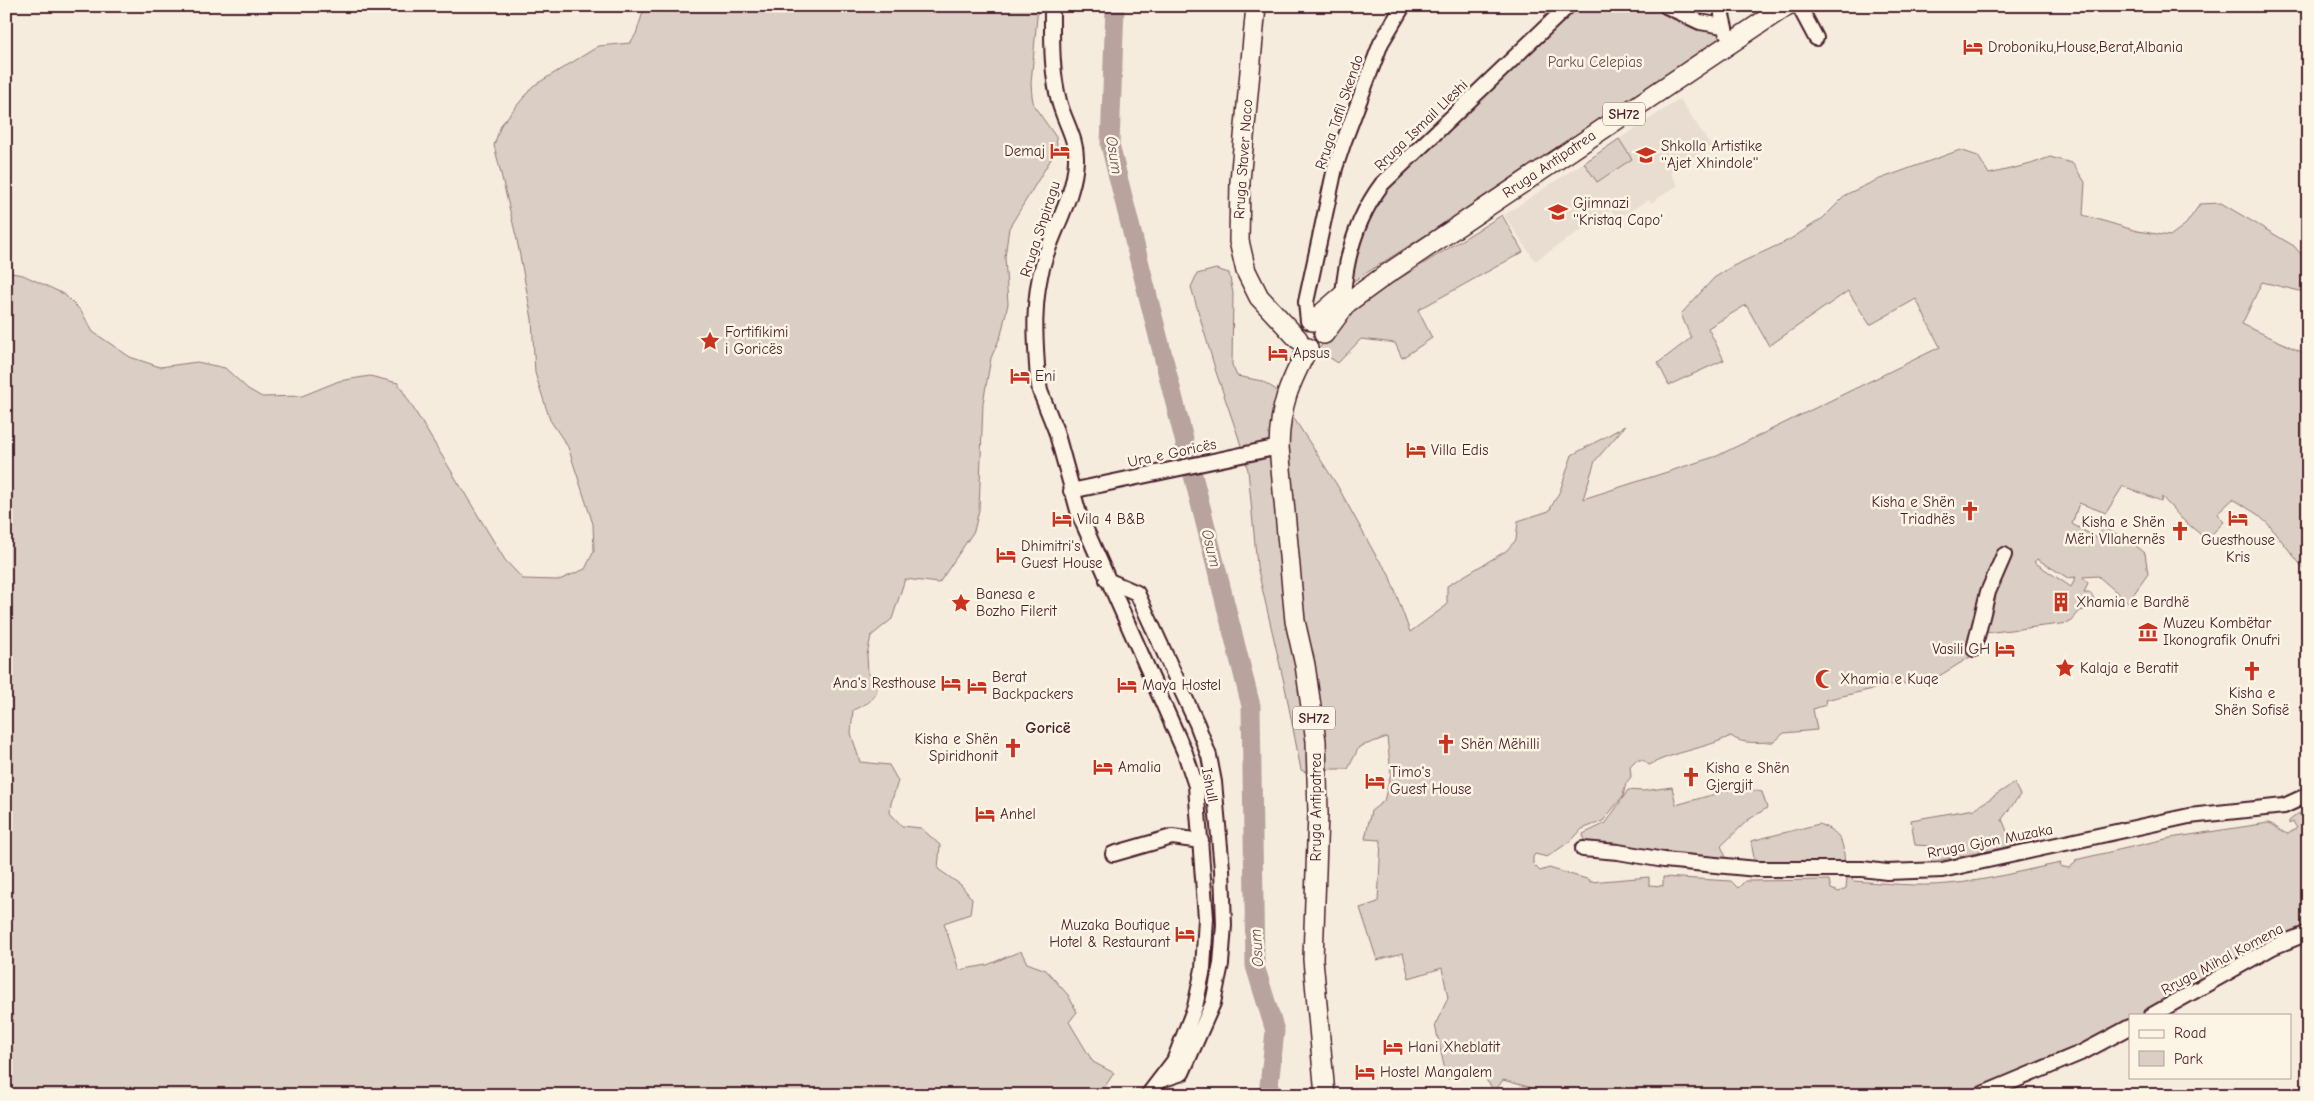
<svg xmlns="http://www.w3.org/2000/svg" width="2314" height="1101" viewBox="0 0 2314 1101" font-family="'Comic Neue',sans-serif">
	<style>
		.built { fill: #e8ddd0 }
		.green { fill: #dbcec4; stroke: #927678; fill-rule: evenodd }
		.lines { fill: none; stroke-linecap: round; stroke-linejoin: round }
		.river { stroke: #b8a39e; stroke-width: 19 }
		.minor-casing { stroke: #4a1f2b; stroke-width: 18 }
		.major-casing { stroke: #4a1f2b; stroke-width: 22 }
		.minor { stroke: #fcf5e5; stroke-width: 14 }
		.major { stroke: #fcf5e5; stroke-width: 19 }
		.labels { text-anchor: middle; stroke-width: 5; stroke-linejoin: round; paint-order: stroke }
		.shield { fill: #fcf5e5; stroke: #7f5f63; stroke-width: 1 }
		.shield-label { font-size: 14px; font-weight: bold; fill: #4a1f2b }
		.poi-label { font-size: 15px; fill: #4a1f2b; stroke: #fcf5e5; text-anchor: start }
		.park-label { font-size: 15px; fill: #6e4b51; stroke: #fcf5e5 }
		.street-label { font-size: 15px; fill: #4a1f2b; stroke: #fcf5e5 }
		.water-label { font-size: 16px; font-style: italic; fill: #704d53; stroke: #fcf5e5 }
		.neighbourhood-label { font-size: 16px; font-weight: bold; fill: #4a1f2b; stroke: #fcf5e5 }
	</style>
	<rect width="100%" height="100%" fill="#f5ecde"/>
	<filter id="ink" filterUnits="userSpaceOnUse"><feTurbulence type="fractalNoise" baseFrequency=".02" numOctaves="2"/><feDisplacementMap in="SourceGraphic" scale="10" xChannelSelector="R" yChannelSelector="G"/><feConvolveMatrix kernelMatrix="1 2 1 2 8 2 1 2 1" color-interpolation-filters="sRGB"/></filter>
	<g filter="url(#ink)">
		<path class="built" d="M1680,99L1711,146L1670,173L1678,185L1651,203L1649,200L1617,218L1611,210L1535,261L1504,215Z"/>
		<path class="green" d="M701,6H1038L1031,83L1032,96L1034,106L1056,137L1057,145L1051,159L1009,228L1005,257L1008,304L1001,335L991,358L983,403L979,510L974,531L939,583L905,579L892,619L871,636L867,655L868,673L879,683C874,702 870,702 853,710L851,733L860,762L889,765L898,781L891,803L890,813L902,826L921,828L940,845L938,869L961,885L972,899L970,914L944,923L959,970L987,965L1021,951L1027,963L1046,970L1068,995L1077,1012L1069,1022L1093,1062L1114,1073L1099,1095H6V272L23,275L64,294L81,311L93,332L130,357L160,367L197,362L225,368L248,389L262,397L302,396L339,381L370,376L398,383L505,560L523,579L559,580L585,569L594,551L593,524L568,447L550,420L535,373L532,319L517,240L494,145L501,125L533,86L599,46L630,43L636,34L643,12C661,9 685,18 701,6Z
			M1575,6H1657L1698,26L1718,30L1725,40L1464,216L1454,217L1349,284L1351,262L1375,202L1398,175L1457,122Z
			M1619,139L1632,159L1597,182L1584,163Z
			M1960,150L1978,156L1989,174L2031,164L2050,157L2072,163L2085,182L2083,215L2137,231L2170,236L2186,224L2200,204L2221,203L2294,246L2308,262V293L2262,282L2242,324L2308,355V574L2269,525L2257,514L2233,499L2217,514L2224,522L2204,542L2200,534L2182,519L2162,497L2161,501L2123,486L2106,513L2079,503L2072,524L2097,538L2102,527L2129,540L2145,553L2148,574L2128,602L2098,576L2083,577L2088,583L2084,593H2091L2095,601L2088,609L2080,611L2069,623L1977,634L1975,654L1926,684H1895L1825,700L1826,705L1813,709L1817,730L1784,733L1774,742C1760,742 1742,745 1731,736C1704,749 1676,751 1649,765L1643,760H1636L1630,766L1631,777L1626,783L1623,796L1603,821L1582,829L1572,840L1547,857L1535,854L1533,857V864L1540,871L1549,868L1590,880V882L1649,877V885L1663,886V877L1731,881L1738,888L1745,881L1829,880L1831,889L1839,892L1846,888L1847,878H1852L1853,881C1884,883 1917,887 1948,884C1986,881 2024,870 2061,863L2060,866L2069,868L2076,862L2075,860L2170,838L2268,823C2275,824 2278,831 2288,834L2297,828L2293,822L2289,824V821L2299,813L2301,816L2303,814L2302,811L2308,805V931L2265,949L2145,1015H2130V1023L2058,1059L1991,1082L1964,1095H1534L1532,1088L1503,1080L1495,1091L1476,1068L1447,1079L1435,1025L1448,998L1442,968L1409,978L1403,953L1377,960L1360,908L1378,902L1381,840L1365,839L1371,811L1384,801L1391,773L1387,737L1359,747L1348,769H1330L1310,774L1301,770L1285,687L1257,566L1248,470L1238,436L1216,372L1191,287L1197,274L1216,269L1229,273L1233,293L1232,365L1237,376L1262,381L1275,389L1337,485L1376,556L1388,572L1410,632L1447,605V586L1506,551L1516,540L1518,521L1549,511L1560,491L1572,455L1625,426L1595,461L1583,499L1717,456L1940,347L1916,299L1870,325L1848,291L1769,346L1746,305L1708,328L1724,360L1669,385L1658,363L1691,338L1681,314L1714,278L1731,267L1789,240L1823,218L1847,194L1877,180ZM2037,559L2068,578L2076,577L2071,587L2034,562Z
			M1502,215L1523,252L1418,310L1432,338L1402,358L1395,343L1361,339L1338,363L1318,350L1331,333L1360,303Z
			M2014,783L2020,795L2002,819L2013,846L1931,862V846L1915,845L1911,820L1974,809Z
			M1672,787L1676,805L1740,787L1762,792L1767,808L1748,820L1721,846L1729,864L1585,846L1583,834L1606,823L1628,790L1643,791Z
			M1819,824C1842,834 1842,838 1845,862L1755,864L1751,841Z"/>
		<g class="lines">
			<path class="river" d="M1115,6L1110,145L1251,706L1255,966L1275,1031L1268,1095"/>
			<defs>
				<path id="minor" d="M1052,6C1052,37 1051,71 1059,101C1064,121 1077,139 1076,160C1075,195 1054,228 1044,261C1032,299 1035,340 1038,379L1040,391L1056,431L1079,514L1185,753L1196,786L1206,918L1203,969L1195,1007L1174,1061L1148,1095
					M1666,6L1700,22L1723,26
					M1723,6L1722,15L1726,32
					M1799,6L1816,38
					M1343,295C1346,256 1358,216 1382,184L1568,6
					M1308,321L1306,302L1335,168L1344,141L1381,43L1403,6
					M1071,491L1279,447
					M1107,580L1137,593L1197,724L1209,756L1214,782L1222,869L1224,925L1221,964L1213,1003L1182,1073L1161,1080
					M1974,649L1988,592L2004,555
					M1583,849L1618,852L1664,860L1757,869H1862L1887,872L1942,870L2189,816L2284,806L2308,795
					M1113,854L1172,837L1201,841
					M2152,1015L2273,947L2308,933
					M1980,1095L2083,1052L2130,1027"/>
				<path id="major" d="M1256,6L1240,181L1239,241L1246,271L1259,297L1298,339
					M1313,321L1343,295
					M1324,334L1347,303L1387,274L1786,6
					M1308,348C1289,385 1280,404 1279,447L1295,621L1305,665L1316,741L1318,813L1313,959L1325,1095"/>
			</defs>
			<use href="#minor" class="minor-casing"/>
			<use href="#major" class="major-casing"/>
			<use href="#minor" class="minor"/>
			<use href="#major" class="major"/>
		</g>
	</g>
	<defs>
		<symbol id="hotel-bare" viewBox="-9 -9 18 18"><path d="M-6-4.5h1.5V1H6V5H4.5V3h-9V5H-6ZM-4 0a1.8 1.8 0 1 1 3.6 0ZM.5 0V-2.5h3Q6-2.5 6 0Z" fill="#c8321e" stroke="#fcf5e5" stroke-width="2.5" paint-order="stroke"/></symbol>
		<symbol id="school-bare" viewBox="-9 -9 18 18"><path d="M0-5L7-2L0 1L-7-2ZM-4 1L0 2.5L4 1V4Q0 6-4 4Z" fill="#c8321e" stroke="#fcf5e5" stroke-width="2.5" paint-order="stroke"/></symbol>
		<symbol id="sight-bare" viewBox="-9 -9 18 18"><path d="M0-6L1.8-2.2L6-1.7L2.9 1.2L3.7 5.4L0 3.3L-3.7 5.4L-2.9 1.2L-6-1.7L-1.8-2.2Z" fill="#c8321e" stroke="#fcf5e5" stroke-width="2.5" paint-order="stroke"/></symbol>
		<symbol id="church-bare" viewBox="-9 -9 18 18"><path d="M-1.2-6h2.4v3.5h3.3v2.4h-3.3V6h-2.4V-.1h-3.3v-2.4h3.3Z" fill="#c8321e" stroke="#fcf5e5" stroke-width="2.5" paint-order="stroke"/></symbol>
		<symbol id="building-bare" viewBox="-9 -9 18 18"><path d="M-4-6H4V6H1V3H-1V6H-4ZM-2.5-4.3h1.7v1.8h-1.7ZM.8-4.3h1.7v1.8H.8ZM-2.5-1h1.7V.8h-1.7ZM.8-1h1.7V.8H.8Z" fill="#c8321e" stroke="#fcf5e5" stroke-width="2.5" paint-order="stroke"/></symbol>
		<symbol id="museum-bare" viewBox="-9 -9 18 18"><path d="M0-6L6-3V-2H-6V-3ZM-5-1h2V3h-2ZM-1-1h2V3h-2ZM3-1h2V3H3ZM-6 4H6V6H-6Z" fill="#c8321e" stroke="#fcf5e5" stroke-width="2.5" paint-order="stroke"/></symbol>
		<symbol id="mosque-bare" viewBox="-9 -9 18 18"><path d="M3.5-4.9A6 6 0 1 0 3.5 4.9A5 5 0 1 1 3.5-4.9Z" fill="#c8321e" stroke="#fcf5e5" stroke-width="2.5" paint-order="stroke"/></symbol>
	</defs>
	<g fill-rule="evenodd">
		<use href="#hotel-bare" x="1959" y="33" width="28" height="28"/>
		<use href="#hotel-bare" x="1046" y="137" width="28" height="28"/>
		<use href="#school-bare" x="1632" y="141" width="28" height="28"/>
		<use href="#school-bare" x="1544" y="198" width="28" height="28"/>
		<use href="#sight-bare" x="696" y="327" width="28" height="28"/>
		<use href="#hotel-bare" x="1264" y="339" width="28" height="28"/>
		<use href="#hotel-bare" x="1006" y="362" width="28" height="28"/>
		<use href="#hotel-bare" x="1402" y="436" width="28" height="28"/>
		<use href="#church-bare" x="1956" y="497" width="28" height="28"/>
		<use href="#hotel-bare" x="2224" y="504" width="28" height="28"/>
		<use href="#hotel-bare" x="1048" y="505" width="28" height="28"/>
		<use href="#church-bare" x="2166" y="517" width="28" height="28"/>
		<use href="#hotel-bare" x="992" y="541" width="28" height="28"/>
		<use href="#building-bare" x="2047" y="588" width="28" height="28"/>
		<use href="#sight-bare" x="947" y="589" width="28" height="28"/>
		<use href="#museum-bare" x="2134" y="618" width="28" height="28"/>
		<use href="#hotel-bare" x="1991" y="635" width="28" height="28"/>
		<use href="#sight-bare" x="2051" y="654" width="28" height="28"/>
		<use href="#church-bare" x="2238" y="657" width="28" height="28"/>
		<use href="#mosque-bare" x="1811" y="665" width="28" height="28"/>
		<use href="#hotel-bare" x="937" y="669" width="28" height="28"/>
		<use href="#hotel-bare" x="1113" y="671" width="28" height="28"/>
		<use href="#hotel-bare" x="963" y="672" width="28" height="28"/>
		<use href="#church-bare" x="1432" y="730" width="28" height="28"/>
		<use href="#church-bare" x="999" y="734" width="28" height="28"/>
		<use href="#hotel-bare" x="1089" y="753" width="28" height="28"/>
		<use href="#church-bare" x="1677" y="763" width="28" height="28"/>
		<use href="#hotel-bare" x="1361" y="767" width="28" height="28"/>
		<use href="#hotel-bare" x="971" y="800" width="28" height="28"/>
		<use href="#hotel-bare" x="1171" y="920" width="28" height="28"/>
		<use href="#hotel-bare" x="1379" y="1033" width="28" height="28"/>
		<use href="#hotel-bare" x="1351" y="1058" width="28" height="28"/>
	</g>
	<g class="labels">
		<g class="shield">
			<rect x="1603" y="102.5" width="42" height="23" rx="4"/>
			<rect x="1293" y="706.5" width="42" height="23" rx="4"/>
		</g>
		<g class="shield-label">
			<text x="1624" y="119">SH72</text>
			<text x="1314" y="723">SH72</text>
		</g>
		<g class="poi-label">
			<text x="1988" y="52">Droboniku,House,Berat,Albania</text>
			<text x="1661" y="151">Shkolla Artistike<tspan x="1661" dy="17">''Ajet Xhindole''</tspan></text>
			<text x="1045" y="156" text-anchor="end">Demaj</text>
			<text x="1573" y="208">Gjimnazi<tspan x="1573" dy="17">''Kristaq Capo'</tspan></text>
			<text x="725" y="337">Fortifikimi<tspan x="725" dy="17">i Goricës</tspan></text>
			<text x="1293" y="358">Apsus</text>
			<text x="1035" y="381">Eni</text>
			<text x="1431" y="455">Villa Edis</text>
			<text x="1955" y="507" text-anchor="end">Kisha e Shën<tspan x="1955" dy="17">Triadhës</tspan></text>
			<text x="1077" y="524">Vila 4 B&amp;B</text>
			<text x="2165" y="527" text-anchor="end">Kisha e Shën<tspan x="2165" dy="17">Mëri Vllahernës</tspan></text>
			<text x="2238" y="545" text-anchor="middle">Guesthouse<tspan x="2238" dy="17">Kris</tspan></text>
			<text x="1021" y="551">Dhimitri's<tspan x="1021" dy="17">Guest House</tspan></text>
			<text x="976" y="599">Banesa e<tspan x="976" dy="17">Bozho Filerit</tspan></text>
			<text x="2076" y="607">Xhamia e Bardhë</text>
			<text x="2163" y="628">Muzeu Kombëtar<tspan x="2163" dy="17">Ikonografik Onufri</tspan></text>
			<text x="1990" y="654" text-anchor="end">Vasili GH</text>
			<text x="2080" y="673">Kalaja e Beratit</text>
			<text x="992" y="682">Berat<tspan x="992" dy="17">Backpackers</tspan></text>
			<text x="1840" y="684">Xhamia e Kuqe</text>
			<text x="936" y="688" text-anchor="end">Ana's Resthouse</text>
			<text x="1142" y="690">Maya Hostel</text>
			<text x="2252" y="698" text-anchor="middle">Kisha e<tspan x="2252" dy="17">Shën Sofisë</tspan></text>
			<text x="998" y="744" text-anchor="end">Kisha e Shën<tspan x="998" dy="17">Spiridhonit</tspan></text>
			<text x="1461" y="749">Shën Mëhilli</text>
			<text x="1118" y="772">Amalia</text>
			<text x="1706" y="773">Kisha e Shën<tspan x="1706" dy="17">Gjergjit</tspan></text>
			<text x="1390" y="777">Timo's<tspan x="1390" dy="17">Guest House</tspan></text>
			<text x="1000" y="819">Anhel</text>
			<text x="1170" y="930" text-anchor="end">Muzaka Boutique<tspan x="1170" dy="17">Hotel &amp; Restaurant</tspan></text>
			<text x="1408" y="1052">Hani Xheblatit</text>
			<text x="1380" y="1077">Hostel Mangalem</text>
		</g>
		<g class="park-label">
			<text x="1595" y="67">Parku Celepias</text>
		</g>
		<g class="street-label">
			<text transform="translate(1339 112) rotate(-71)" y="5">Rruga Tafil Skendo</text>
			<text transform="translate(1421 125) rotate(-44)" y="5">Rruga Ismail Lleshi</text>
			<text transform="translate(1243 159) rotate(-86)" y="5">Rruga Staver Naco</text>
			<text transform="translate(1549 164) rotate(-34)" y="5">Rruga Antipatrea</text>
			<text transform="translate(1040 229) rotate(-72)" y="5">Rruga Shpiragu</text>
			<text transform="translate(1172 453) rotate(-12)" y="5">Ura e Goricës</text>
			<text transform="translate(1210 785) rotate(79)" y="5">Ishull</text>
			<text transform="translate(1316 807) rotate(-90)" y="5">Rruga Antipatrea</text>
			<text transform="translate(1990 841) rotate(-11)" y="5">Rruga Gjon Muzaka</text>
			<text transform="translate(2222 959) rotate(-28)" y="5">Rruga Mihal Komena</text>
		</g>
		<g class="water-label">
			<text transform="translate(1115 155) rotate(81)" y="6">Osum</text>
			<text transform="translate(1212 548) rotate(76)" y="6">Osum</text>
			<text transform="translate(1256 948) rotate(-94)" y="6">Osum</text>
		</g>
		<g class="neighbourhood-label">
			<text x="1048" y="733">Goricë</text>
		</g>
	</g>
	<rect width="2314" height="1101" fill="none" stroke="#fcf5e5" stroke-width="25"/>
	<rect x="12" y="12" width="2289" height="1076" fill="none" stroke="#4a1f2b" stroke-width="2" filter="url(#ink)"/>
	<rect x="2129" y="1014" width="162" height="65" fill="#fcf5e5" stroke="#b59f9b"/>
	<rect x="2139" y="1030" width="25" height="8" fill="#fcf5e5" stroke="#b59f9b"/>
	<text x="2174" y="1038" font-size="15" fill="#4a1f2b">Road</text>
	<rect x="2139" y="1051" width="25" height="15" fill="#dbcec4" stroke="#b59f9b"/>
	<text x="2174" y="1064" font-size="15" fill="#4a1f2b">Park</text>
</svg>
